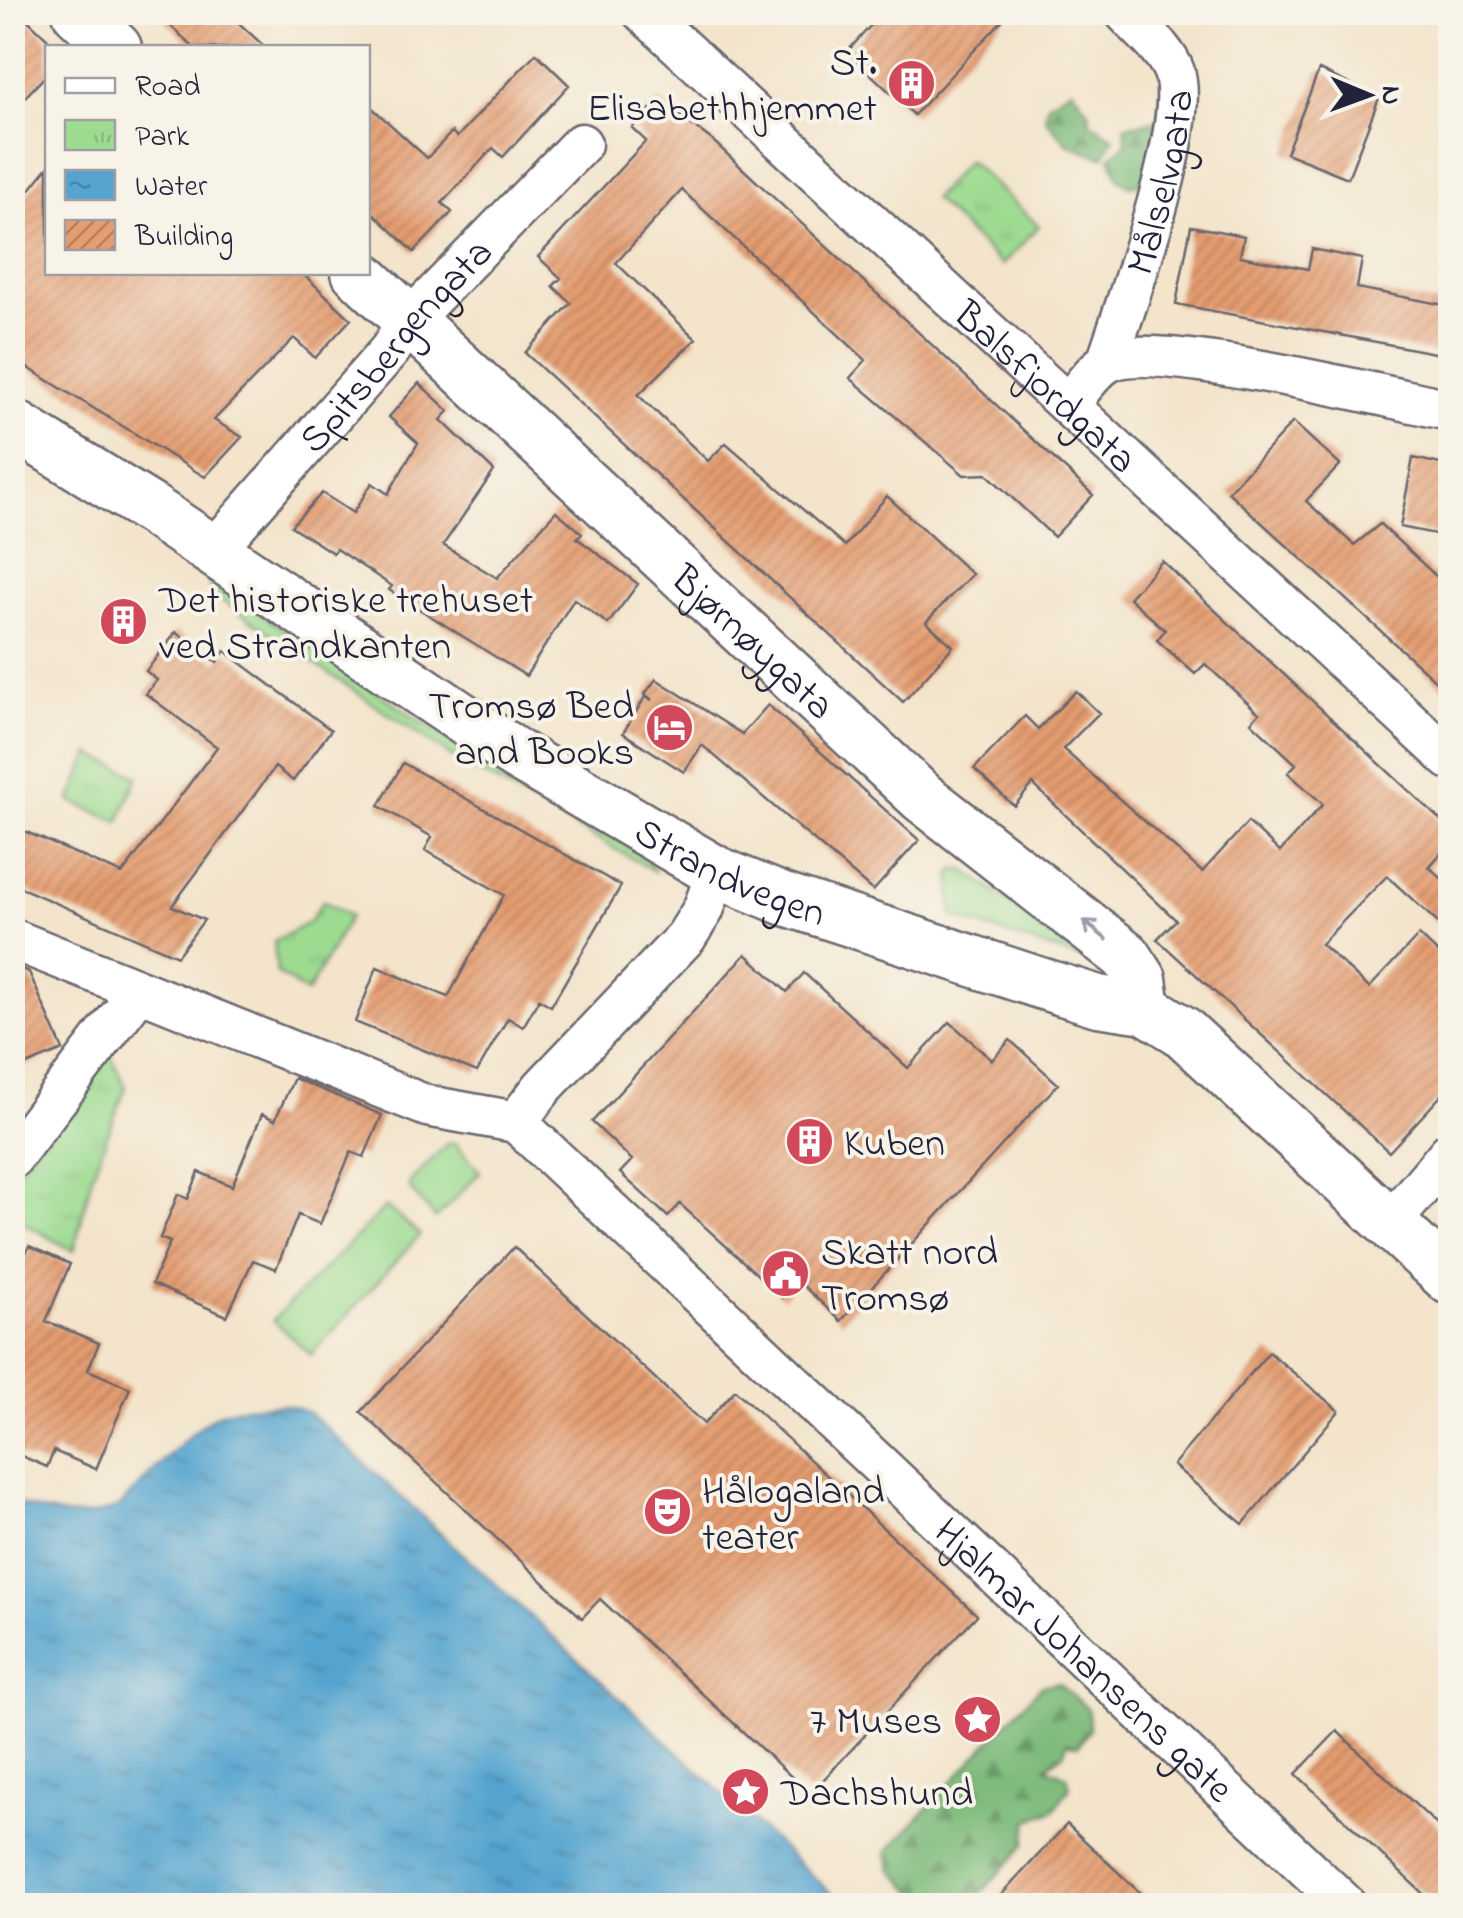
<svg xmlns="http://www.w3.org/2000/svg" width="1463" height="1918" viewBox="0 0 1463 1918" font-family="'Indie Flower',sans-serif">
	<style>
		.grass { fill: #9ddb91; stroke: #607e66; stroke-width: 2.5 }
		.forest { fill: url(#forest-firs); stroke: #506e5b; stroke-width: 2.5 }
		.park { fill: url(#park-tufts); stroke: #607e66; stroke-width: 2.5 }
		.water { fill: url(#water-ripples); stroke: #3c6385; stroke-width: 2.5 }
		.building { fill: url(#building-hatch) }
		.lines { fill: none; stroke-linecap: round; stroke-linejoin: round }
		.minor-casing { stroke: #6b666d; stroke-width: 45 }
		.tertiary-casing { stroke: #6b666d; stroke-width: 55 }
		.minor { stroke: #fff; stroke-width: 40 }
		.tertiary { stroke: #fff; stroke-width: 50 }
		.oneway { stroke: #9c9ca7 }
		.labels { text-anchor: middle; stroke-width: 8; stroke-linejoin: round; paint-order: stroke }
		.poi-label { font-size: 40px; fill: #22223b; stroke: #f7f3e8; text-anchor: start }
		.street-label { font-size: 40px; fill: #22223b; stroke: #f7f3e8 }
	</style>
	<defs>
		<pattern id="forest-firs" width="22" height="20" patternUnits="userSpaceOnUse" patternTransform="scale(2.5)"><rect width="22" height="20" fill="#7ebb7b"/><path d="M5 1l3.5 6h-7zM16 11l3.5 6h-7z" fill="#679866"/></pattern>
		<pattern id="park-tufts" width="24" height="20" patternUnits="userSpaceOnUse" patternTransform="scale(2.5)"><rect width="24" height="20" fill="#9ddb91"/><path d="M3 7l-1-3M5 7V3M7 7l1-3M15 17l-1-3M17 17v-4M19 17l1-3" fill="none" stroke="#87bc7e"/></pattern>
		<pattern id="water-ripples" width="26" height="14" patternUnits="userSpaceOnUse" patternTransform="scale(2.5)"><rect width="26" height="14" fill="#55a4cf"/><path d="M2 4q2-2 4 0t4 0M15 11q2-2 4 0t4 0" fill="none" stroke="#4685a9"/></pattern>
		<pattern id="building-hatch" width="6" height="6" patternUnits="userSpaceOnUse" patternTransform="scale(2.5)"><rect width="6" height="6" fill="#e59c70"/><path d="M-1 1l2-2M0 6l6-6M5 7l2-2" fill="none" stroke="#b97f5d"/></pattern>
	</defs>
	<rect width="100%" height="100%" fill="#f7f3e8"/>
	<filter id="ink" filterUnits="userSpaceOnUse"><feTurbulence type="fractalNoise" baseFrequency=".01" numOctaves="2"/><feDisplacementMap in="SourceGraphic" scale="20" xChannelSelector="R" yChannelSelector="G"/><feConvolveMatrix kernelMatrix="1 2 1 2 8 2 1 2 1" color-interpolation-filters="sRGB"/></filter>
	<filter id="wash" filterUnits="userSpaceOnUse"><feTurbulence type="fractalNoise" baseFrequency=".0048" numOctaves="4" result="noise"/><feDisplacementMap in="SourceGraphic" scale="40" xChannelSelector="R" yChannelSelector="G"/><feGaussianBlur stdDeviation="2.25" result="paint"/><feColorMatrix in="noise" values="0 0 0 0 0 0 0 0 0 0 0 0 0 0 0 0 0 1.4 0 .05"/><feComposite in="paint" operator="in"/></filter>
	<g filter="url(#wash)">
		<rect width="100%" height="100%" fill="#f3e4cb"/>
		<path class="grass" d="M208,578L463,750L642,854L656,872L455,759L212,594Z
			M964,870L1085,954L1082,959L956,918L952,914L951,876L955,870Z
			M455,1143L480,1172L436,1219L409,1188L410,1182L447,1144Z
			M386,1207L420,1235L311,1355L273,1320Z"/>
		<path class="forest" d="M1072,89L1090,113L1089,121L1114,138L1103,157L1069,145L1045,118L1048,103Z
			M1157,120L1156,139L1142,183L1130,186L1119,179L1110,157L1126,144L1125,126Z
			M1058,1683L1088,1709L1089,1730L1078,1746L1067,1743L1064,1753L1046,1767L1067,1776L1070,1787L1054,1810L1028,1821L1025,1845L970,1905H928L892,1870L887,1852L1041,1686Z"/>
		<path class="park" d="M968,160L1039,226L1002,265L933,199Z
			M90,754L138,776L119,822L70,801Z
			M323,901L350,916L307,993L277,973L274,941L308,923Z
			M109,1052L126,1087L92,1175L74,1251L13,1217V1176Z"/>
		<path class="water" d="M285,1405L308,1412L324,1426L844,1905H13V1502C48,1515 85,1523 120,1506C143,1483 196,1422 223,1412C243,1405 265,1406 285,1405Z"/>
		<g id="blocks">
			<path class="building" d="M12,12H19L48,39V73L12,111Z
				M156,12H227L266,48H194Z
				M883,12H1010L914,115L847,52Z
				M536,53L569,85L503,157L493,148L442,203L452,212L414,252L368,208V104L427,158L452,132L457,137Z
				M1319,70L1379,98L1348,178L1286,153Z
				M659,100L712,140L1093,495L1054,537L987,474L964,475L850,378L866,360L682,190L616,263L696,339L638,395L708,461L726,443L845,546L887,496L972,574L926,622L953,646L903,702L525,353L571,303L553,286L561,278L538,257L646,141L632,128Z
				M48,167V272H301L351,319L315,358L294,338L214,420L242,437L205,477L12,358V212Z
				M1191,226L1244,236L1240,256L1308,269L1312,249L1362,259L1357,288L1450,306L1445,355L1176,304Z
				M419,383L449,411L441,420L494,471L443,545L497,578L556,511L582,533L577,538L638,584L608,624L574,599L526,676L389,590L392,586L336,549L333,553L291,526L322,493L353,513L372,483L388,494L418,443L389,417Z
				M1293,422L1340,465L1306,501L1354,545L1380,524L1450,589V694L1228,492Z
				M1413,458L1450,466V537L1400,527Z
				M1162,561L1450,829V843L1429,867L1450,886V934L1387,876L1321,944L1369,988L1419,935L1450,964V1086L1389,1152L1157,939L1176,920L1033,784L1014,806L974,769L1025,716L1038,729L1076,691L1099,713L1063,749L1202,872L1248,822L1280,852L1323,804L1288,773L1296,764L1251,722L1259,713L1205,664L1195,674L1157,640L1165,630L1129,598Z
				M176,632L217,662L225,651L331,730L293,781L275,767L172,906L204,920L177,956L12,884V857L24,831L122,874L217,747L146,694L157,680L146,671Z
				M656,679L742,734L768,705L919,840L873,891L702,745L684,772L623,733L645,697L652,700L645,694Z
				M403,763L621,886L551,1006L539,999L523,1027L508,1018L477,1072L355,1022L377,967L448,997L504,895L425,850L432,837L379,806Z
				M746,954L787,992L804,973L908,1068L950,1022L992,1060L1010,1040L1058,1084L841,1321L798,1281L783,1298L680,1204L668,1217L620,1173L632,1160L592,1122Z
				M12,965L29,972L63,1050L12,1071Z
				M294,1078L382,1115L364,1157L351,1152L320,1224L298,1215L276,1269L253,1260L227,1316L152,1284L170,1242L160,1238L178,1194L188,1199L199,1172L232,1186L262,1114L275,1120Z
				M29,1246L70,1264L46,1321L99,1343L88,1370L130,1388L96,1469L54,1451L47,1467L12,1452V1285Z
				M514,1247L704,1424L735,1390L977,1615L810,1794L600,1599L582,1618L361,1412Z
				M1269,1352L1339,1411L1243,1524L1173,1465Z
				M1337,1731L1450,1837V1906H1436L1296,1774Z
				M1067,1824L1154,1906H991Z"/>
		</g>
	</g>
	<g filter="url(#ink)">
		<use href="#blocks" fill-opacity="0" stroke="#6b666d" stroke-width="2.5"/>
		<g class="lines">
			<defs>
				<g id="minor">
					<path id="s1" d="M643,12L1450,759"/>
					<path id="s2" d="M1107,362C1126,304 1192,124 1174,72C1167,51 1140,29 1125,12"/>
					<path d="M1069,403C1080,391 1092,372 1106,363C1147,337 1393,399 1450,410"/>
					<path id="s3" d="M213,551L390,350L409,321L581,144"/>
					<path id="s4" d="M12,939L427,1106L516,1122L1347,1906"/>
					<path d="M516,1122L543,1087L686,937L703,910L717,872"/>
					<path d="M12,1158L139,991"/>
					<path d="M1390,1223L1450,1152"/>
				</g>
				<g id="tertiary">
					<path d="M78,12L116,48"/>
					<path id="s5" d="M357,272L922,797L1126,956L1141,979L1145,1008"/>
					<path id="s6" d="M12,424L152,510L517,755L717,872L783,899L1040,983L1098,1001L1145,1008L1182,1031L1450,1279"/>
				</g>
			</defs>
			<use href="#minor" class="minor-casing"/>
			<use href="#tertiary" class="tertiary-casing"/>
			<use href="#minor" class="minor"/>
			<use href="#tertiary" class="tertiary"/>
		</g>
		<defs><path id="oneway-shaft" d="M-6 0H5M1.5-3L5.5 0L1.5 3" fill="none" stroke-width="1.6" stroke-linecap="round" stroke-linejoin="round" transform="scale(2.5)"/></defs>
		<use class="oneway" href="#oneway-shaft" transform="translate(1095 930) rotate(-141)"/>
	</g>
	<defs>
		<symbol id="building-disc" viewBox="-11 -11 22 22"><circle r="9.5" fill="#d1495b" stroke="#f7f3e8"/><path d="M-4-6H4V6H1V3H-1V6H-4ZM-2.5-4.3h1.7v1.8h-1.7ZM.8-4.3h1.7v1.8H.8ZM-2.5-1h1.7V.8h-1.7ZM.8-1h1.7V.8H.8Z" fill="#fff"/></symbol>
		<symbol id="hotel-disc" viewBox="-11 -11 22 22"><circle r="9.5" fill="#d1495b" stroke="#f7f3e8"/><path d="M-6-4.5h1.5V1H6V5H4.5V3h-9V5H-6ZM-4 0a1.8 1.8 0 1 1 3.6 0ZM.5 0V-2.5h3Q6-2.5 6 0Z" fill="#fff"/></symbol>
		<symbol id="civic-disc" viewBox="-11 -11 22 22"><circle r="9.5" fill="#d1495b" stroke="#f7f3e8"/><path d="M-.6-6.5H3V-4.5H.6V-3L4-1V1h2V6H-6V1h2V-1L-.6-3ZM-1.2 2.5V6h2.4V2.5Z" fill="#fff"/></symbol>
		<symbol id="theatre-disc" viewBox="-11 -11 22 22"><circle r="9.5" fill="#d1495b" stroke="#f7f3e8"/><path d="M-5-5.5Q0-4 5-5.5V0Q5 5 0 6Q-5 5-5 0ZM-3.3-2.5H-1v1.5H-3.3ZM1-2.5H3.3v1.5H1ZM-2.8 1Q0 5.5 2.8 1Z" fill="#fff"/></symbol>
		<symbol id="sight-disc" viewBox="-11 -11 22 22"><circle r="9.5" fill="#d1495b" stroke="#f7f3e8"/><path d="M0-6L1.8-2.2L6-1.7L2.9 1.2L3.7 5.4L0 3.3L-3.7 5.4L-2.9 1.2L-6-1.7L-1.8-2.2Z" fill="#fff"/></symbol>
	</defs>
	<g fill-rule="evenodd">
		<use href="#building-disc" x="884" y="56" width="55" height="55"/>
		<use href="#building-disc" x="96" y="594" width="55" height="55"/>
		<use href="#hotel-disc" x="642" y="700" width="55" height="55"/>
		<use href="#building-disc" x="782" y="1114" width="55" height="55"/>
		<use href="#civic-disc" x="758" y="1246" width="55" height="55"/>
		<use href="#theatre-disc" x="640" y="1484" width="55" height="55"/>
		<use href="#sight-disc" x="950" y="1692" width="55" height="55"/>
		<use href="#sight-disc" x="718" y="1764" width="55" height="55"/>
	</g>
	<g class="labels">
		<g class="poi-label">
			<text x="877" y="74" text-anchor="end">St.<tspan x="877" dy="46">Elisabethhjemmet</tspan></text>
			<text x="159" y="612">Det historiske trehuset<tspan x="159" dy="46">ved Strandkanten</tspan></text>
			<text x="634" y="718" text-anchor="end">Tromsø Bed<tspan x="634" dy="46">and Books</tspan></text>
			<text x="844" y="1155">Kuben</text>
			<text x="821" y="1264">Skatt nord<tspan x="821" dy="46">Tromsø</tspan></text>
			<text x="702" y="1503">Hålogaland<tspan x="702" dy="46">teater</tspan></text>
			<text x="942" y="1733" text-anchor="end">7 Muses</text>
			<text x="781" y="1805">Dachshund</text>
		</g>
		<g class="street-label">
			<text dy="14" stroke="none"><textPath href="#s2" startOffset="188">Målselvgata</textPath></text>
			<text dy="14" stroke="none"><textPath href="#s3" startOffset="275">Spitsbergengata</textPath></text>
			<text dy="14" stroke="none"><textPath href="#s1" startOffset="550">Balsfjordgata</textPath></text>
			<text dy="14" stroke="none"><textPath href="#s5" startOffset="542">Bjørnøygata</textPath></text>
			<text dy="14" stroke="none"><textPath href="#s6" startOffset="848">Strandvegen</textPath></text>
			<text dy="14" stroke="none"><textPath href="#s4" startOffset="1320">Hjalmar Johansens gate</textPath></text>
		</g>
	</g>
	<rect width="1463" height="1918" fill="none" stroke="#f7f3e8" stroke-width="50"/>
	<rect x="45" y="45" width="325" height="230" fill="#f7f3e8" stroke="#a29fa3" stroke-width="2.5"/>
	<rect x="65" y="78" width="50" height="15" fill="#ffffff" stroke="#a29fa3" stroke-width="2.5"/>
	<text x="135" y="95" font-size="30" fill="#22223b">Road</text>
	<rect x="65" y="120" width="50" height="30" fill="url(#park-tufts)" stroke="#a29fa3" stroke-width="2.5"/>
	<text x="135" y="145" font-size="30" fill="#22223b">Park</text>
	<rect x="65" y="170" width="50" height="30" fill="url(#water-ripples)" stroke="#a29fa3" stroke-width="2.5"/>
	<text x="135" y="195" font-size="30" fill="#22223b">Water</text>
	<rect x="65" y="220" width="50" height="30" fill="url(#building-hatch)" stroke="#a29fa3" stroke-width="2.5"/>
	<text x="135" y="245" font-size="30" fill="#22223b">Building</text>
	<g transform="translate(1368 95) rotate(91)" stroke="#f7f3e8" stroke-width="8" paint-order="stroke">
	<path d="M0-8L18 38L0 25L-18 38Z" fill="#22223b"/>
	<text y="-15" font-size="28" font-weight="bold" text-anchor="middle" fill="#22223b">N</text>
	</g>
</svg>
